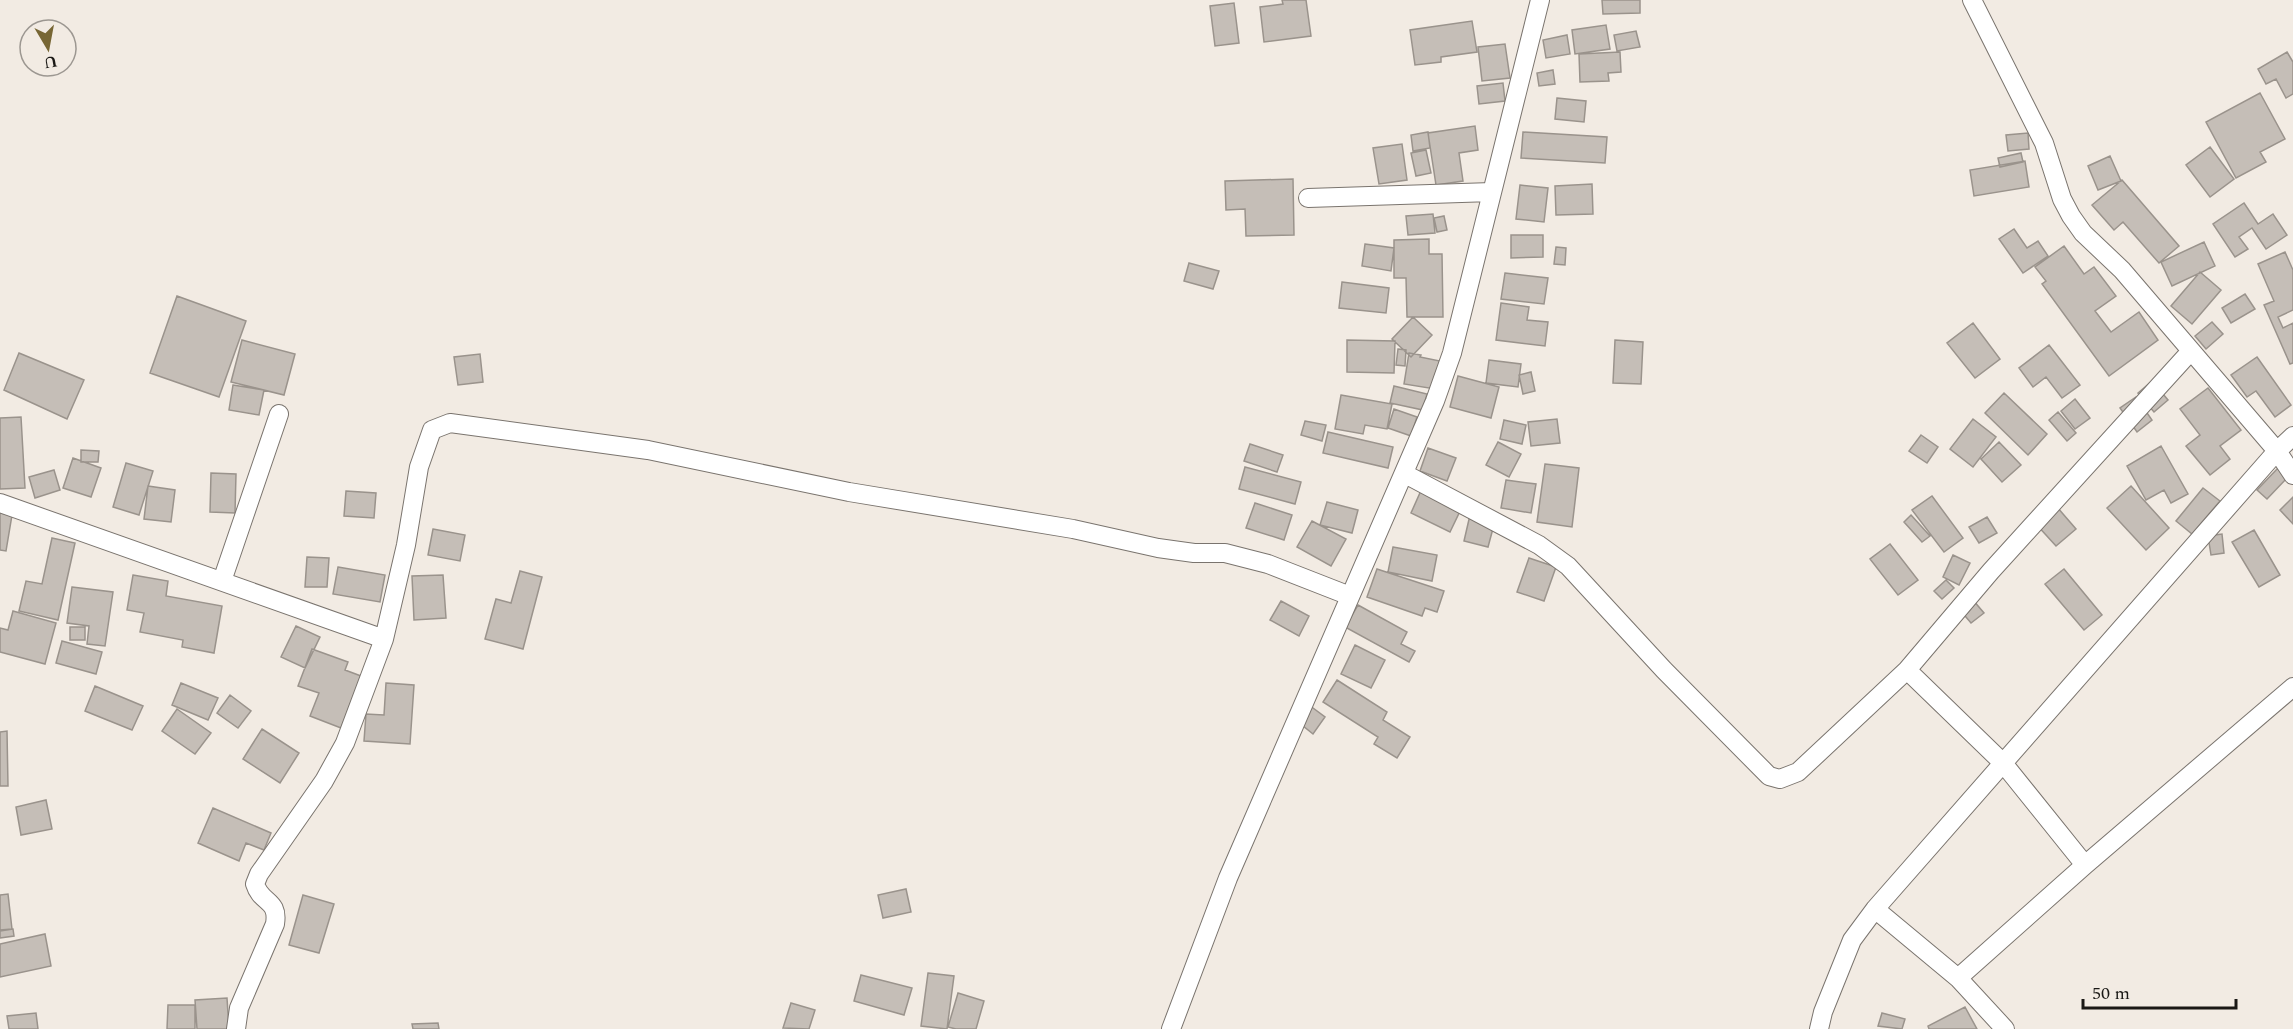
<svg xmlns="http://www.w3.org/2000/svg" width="2293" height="1029" viewBox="0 0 2293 1029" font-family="Spectral,serif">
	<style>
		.building { fill: #c5beb7; stroke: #9a938c; stroke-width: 1.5 }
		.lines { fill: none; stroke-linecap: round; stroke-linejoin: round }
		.minor-casing { stroke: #7a746e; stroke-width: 20 }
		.minor { stroke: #fff; stroke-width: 18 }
	</style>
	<rect width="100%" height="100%" fill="#f2ebe3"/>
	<path class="building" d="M1282,0H1306L1311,36L1264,42L1260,7L1283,4Z
		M1602,0H1640V13L1603,14Z
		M1234,3L1239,43L1215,46L1210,6Z
		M1472,21L1477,52L1441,57V62L1415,65L1410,30Z
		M1606,25L1610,49L1575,54L1572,30Z
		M1636,31L1640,47L1617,51L1614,35Z
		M1567,35L1570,54L1546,58L1543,40Z
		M1505,44L1510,78L1482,81L1478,47Z
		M1620,52L1621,72L1608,73L1609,81L1580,82L1579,54Z
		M2287,52L2293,62V94L2286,98L2276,79L2266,84L2258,69Z
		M1553,70L1555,84L1539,86L1537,73Z
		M1503,83L1505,101L1479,104L1477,86Z
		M2260,93L2285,139L2260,152L2266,162L2236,178L2206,122Z
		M1557,98L1586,101L1584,122L1555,119Z
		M1475,126L1478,150L1459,153L1463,181L1436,185L1428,133Z
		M1428,132L1430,148L1413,151L1411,135Z
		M1523,132L1607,137L1605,163L1521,158Z
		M2028,133L2029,149L2008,151L2006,135Z
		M1402,144L1407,180L1379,184L1373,148Z
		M2210,147L2234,179L2210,197L2186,165Z
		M1426,150L1431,173L1416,176L1411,153Z
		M2021,153L2023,162L2000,167L1998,158Z
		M2110,156L2121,181L2098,190L2088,166Z
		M2025,161L2029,187L1974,196L1970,170Z
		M1293,179L1294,235L1246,236L1245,209L1226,210L1225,181Z
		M2122,180L2179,246L2159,263L2123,222L2114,230L2092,205Z
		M1592,184L1593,214L1556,215L1555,186Z
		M1520,185L1548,188L1544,222L1516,219Z
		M2244,203L2258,224L2273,214L2287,235L2266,249L2252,228L2239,237L2248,249L2235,257L2213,224Z
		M1433,214L1435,233L1408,235L1406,216Z
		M1444,216L1447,230L1437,232L1434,218Z
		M2014,229L2027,248L2038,241L2048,256L2023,273L1999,239Z
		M1511,235H1543V257L1511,258Z
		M1429,239V254H1442L1443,317H1407L1406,278H1394V240Z
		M2204,242L2215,266L2172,286L2161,262Z
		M1365,244L1394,248L1391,271L1362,266Z
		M2064,246L2084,274L2094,267L2116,296L2095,311L2111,332L2139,312L2158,340L2109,376L2042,284L2046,281L2035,267Z
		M1556,247L1566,248L1565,265L1554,264Z
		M2285,252L2293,270V310L2278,317L2283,328L2293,323V363L2290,364L2264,305L2274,301L2258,264Z
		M1189,263L1219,271L1213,289L1184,281Z
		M2200,272L2221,290L2192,324L2171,306Z
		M1505,273L1548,278L1544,304L1501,299Z
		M1342,282L1389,288L1386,313L1339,308Z
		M2245,294L2255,309L2231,323L2222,308Z
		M177,296L246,321L219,397L150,373Z
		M1501,303L1529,307L1527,320L1548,322L1545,346L1496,340Z
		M1413,317L1432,335L1411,357L1392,339Z
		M2212,322L2223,334L2206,349L2195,336Z
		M1973,323L2000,359L1975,378L1947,343Z
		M242,340L295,354L284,395L231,382Z
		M1347,340L1395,341L1394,373L1347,372Z
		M1615,340L1643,342L1641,384L1613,383Z
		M2049,345L2080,385L2062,398L2046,377L2033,387L2019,368Z
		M1398,349L1406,350L1405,366L1396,365Z
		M19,353L84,380L67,419L4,390Z
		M1409,353L1421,355L1420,357L1440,361L1435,389L1404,384Z
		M480,354L483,382L458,385L454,357Z
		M2257,357L2291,405L2275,417L2256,391L2247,397L2231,375Z
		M1489,360L1521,364L1518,387L1486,383Z
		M1531,372L1535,391L1523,394L1519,375Z
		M1458,376L1499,387L1491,418L1450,407Z
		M2152,381L2168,400L2154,412L2138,393Z
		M233,385L264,390L259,415L229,410Z
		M1394,386L1427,394L1423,410L1390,403Z
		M2208,388L2241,430L2220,446L2230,459L2210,475L2186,446L2200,435L2180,409Z
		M2004,393L2047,434L2028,455L1985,413Z
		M1341,395L1392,404L1387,429L1365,425L1363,434L1335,429Z
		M2136,397L2152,420L2137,432L2120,408Z
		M2075,399L2090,418L2075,429L2061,411Z
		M1394,409L1417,417L1411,436L1388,428Z
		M2058,412L2076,433L2067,441L2049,420Z
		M21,417L25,488L0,489V418Z
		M1557,419L1560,443L1531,446L1528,422Z
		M1973,419L1996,437L1973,467L1950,449Z
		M1504,420L1526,425L1522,444L1500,439Z
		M1305,421L1326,425L1322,441L1301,435Z
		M1328,432L1393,447L1388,468L1323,453Z
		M1921,435L1938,447L1927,463L1909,451Z
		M1498,442L1521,454L1509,477L1486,465Z
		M1999,442L2021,465L2002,482L1981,459Z
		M1250,444L1283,455L1277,472L1244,461Z
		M2161,446L2188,494L2171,503L2164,490L2146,500L2127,466Z
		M1428,448L1456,458L1447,481L1420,471Z
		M81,450L99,451L98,462H81Z
		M73,458L101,468L91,497L63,488Z
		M126,463L153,471L139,515L113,507Z
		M1545,464L1579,468L1572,527L1537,522Z
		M1245,467L1301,482L1295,504L1239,489Z
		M2278,468L2288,477L2267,499L2257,490Z
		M54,470L60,490L35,498L29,477Z
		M211,473L236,474L235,513L210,512Z
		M1506,480L1536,484L1531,513L1501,508Z
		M148,486L175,490L171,522L144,519Z
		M1423,486L1463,505L1450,532L1411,513Z
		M2131,486L2169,528L2146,550L2107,508Z
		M2203,488L2220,501L2192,534L2176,521Z
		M346,491L376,493L374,518L344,516Z
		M1932,496L1963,538L1944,552L1912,510Z
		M2293,497V524L2280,510Z
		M1327,502L1358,510L1352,533L1320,525Z
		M1255,503L1292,515L1284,540L1246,528Z
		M2057,507L2076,529L2056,546L2036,524Z
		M0,513L12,515L6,551L0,550Z
		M1470,515L1495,521L1488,547L1464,541Z
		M1911,515L1930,536L1922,542L1904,522Z
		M1987,517L1997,533L1979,543L1969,527Z
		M1312,521L1346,539L1331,566L1297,547Z
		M433,529L465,535L460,561L428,555Z
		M2254,530L2280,575L2259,587L2232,542Z
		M2222,534L2224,553L2211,555L2208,536Z
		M52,538L75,543L58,620L19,611L26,581L42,584Z
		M1890,544L1918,580L1898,595L1870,559Z
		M1393,547L1437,555L1432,581L1388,572Z
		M1953,555L1970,563L1959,585L1943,577Z
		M307,557L329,558L327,587H305Z
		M1529,558L1556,567L1544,601L1517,592Z
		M338,567L385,575L380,602L333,594Z
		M1377,569L1444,591L1437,612L1425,608L1422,616L1367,597Z
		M2064,569L2102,615L2084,630L2045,584Z
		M520,571L542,577L523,649L485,639L496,599L511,603Z
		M133,575L168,581L166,596L222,606L214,653L182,647L183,640L140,632L144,613L127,610Z
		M443,575L446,618L414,620L412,576Z
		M1946,580L1954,588L1942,599L1934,591Z
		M72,587L113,592L105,646L87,644L89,626L67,623Z
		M1967,593L1984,613L1971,623L1955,604Z
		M1281,601L1309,616L1299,636L1270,620Z
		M1358,605L1407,632L1401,644L1415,651L1409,662L1345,627Z
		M13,611L56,623L45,664L0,652V628L8,630Z
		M296,626L320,637L305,668L281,657Z
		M70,627H85V640H70Z
		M62,641L102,652L96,674L56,663Z
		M1355,645L1385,660L1371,688L1341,674Z
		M312,649L348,662L345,670L361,676L341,728L310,716L319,693L298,686Z
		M1337,680L1387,712L1383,720L1410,737L1397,758L1374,744L1378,737L1323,702Z
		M181,683L218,698L208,720L172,705Z
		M386,683L414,685L410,744L364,741L366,714L384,715Z
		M95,686L143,706L132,730L85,711Z
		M230,695L251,711L238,728L217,713Z
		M1309,705L1325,717L1313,734L1297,721Z
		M177,709L211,733L195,754L162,731Z
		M262,729L299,753L280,783L243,759Z
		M7,731L8,786H0V732Z
		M46,800L52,829L21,835L16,807Z
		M213,808L271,833L264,850L246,843L239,861L198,843Z
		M906,889L911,912L883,918L878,895Z
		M8,894L12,929L0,930V895Z
		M303,895L334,904L319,953L289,945Z
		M13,929L14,936L0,938V931Z
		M45,934L51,966L0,977V944Z
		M928,973L954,976L947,1029L921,1026Z
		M861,975L912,988L904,1015L854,1001Z
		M958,993L984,1001L976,1029H956L948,1027Z
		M227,998L229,1029H197L195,1000Z
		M791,1003L815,1010L809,1029L783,1028Z
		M168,1005H195V1029H167Z
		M1965,1007L1977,1029H1929L1928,1026Z
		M36,1013L38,1029H9L7,1016Z
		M1882,1013L1905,1019L1902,1029L1878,1026Z
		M438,1023L439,1029H413L412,1024Z"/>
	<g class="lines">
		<defs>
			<path id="minor" d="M1972,0L2044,143L2062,199L2071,216L2083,233L2122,270L2277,451L2293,475
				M1308,198L1492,192
				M1405,474L1539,545L1568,566L1664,670L1769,776L1780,779L1798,772L1907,670L1991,571L2190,352
				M0,503L384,639
				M222,581L279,414
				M1907,670L2003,763L2085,865
				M1875,909L1958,978L2005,1029
				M1958,978L2085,865L2293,687
				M236,1029L239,1008L275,924C279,899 261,904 255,884L259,874L324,781L345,743L384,639L406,545L419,467L432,430L450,423L648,450L849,492L1073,529L1158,548L1194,553H1225L1268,564L1350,596
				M1171,1029L1228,878L1435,401L1452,353L1540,0
				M1819,1029L1823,1012L1852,940L1875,909L2277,451L2293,436"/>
		</defs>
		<use href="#minor" class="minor-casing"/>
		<use href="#minor" class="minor"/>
	</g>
	<g transform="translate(48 48) rotate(170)"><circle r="28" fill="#f2ebe3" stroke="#9c9791" stroke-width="1.5"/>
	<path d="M0-4.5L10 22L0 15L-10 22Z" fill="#776634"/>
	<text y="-9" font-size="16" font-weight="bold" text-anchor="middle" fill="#1a1815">U</text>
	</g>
	<path d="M2083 999v9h153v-9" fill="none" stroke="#1a1815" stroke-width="3"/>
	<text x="2092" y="999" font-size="18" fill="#1a1815" stroke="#f2ebe3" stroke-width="4.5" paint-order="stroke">50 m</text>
</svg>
